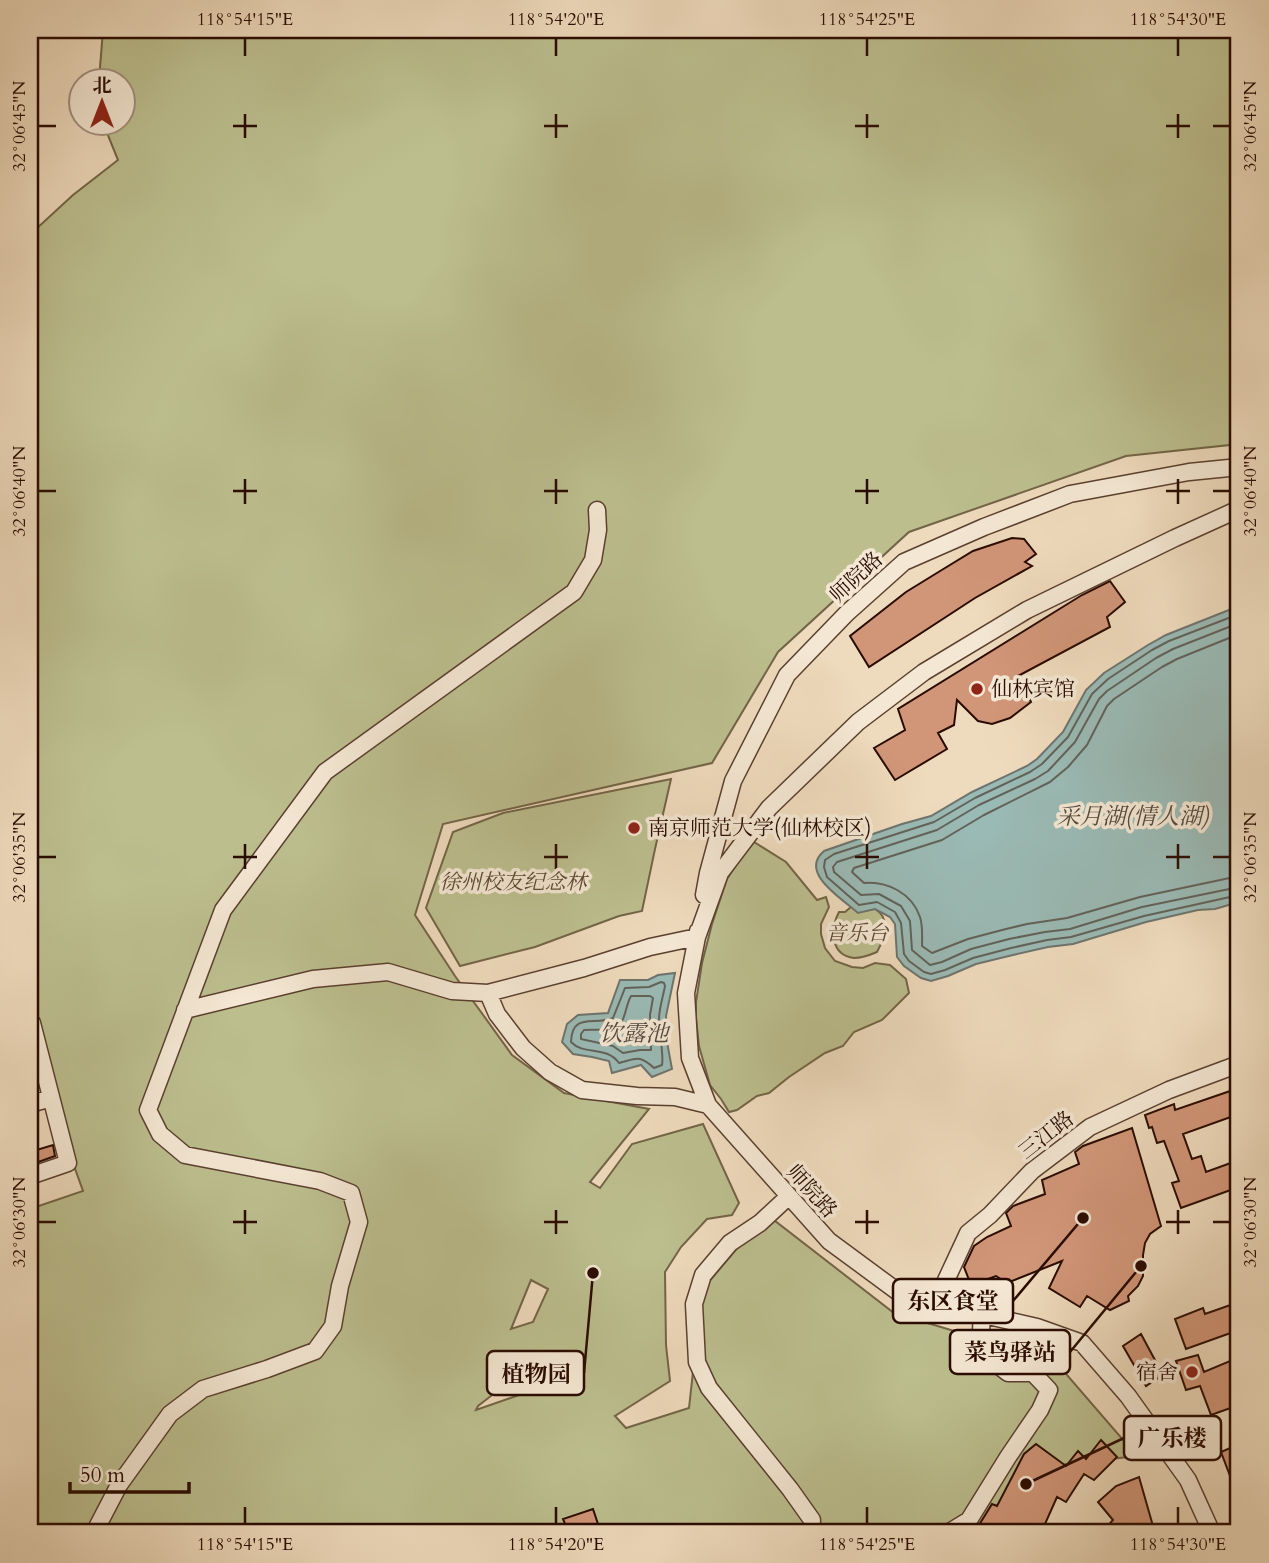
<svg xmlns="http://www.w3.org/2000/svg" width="1269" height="1563" viewBox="0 0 1269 1563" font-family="Cardo,'Noto Serif SC',serif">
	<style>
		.green { fill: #bcbe8e; stroke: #736447; stroke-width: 2; fill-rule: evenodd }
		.water { fill: #9abab5; stroke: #6d746d; stroke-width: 2 }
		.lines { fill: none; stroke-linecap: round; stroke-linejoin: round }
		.shore { stroke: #62625a; stroke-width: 2 }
		.building { fill: #d19678; stroke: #2a0b00; stroke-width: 2 }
		.minor-casing { stroke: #5b3f2f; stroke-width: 19 }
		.minor { stroke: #f4e7d3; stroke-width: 16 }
		.ticks { fill: none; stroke: #2a0b00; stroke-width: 2.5 }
		.poi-dot { fill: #8f2418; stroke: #f4e7d3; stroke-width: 2.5 }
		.labels { text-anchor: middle; stroke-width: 7; stroke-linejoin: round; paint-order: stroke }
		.street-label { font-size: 21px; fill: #2a0b00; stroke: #f4e7d3 }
		.poi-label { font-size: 21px; fill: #2a0b00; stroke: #f4e7d3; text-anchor: start }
		.park-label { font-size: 21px; font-style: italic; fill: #5d4a32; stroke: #f4e7d3 }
		.water-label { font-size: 23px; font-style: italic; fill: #51483f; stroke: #f4e7d3 }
		.leader { fill: none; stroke: #2a0b00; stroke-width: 2.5 }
		.callout-dot { fill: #2a0b00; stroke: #f4e7d3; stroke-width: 2.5 }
		.callout { fill: #f4e7d3; stroke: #2a0b00; stroke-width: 2.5 }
		.callout-label { font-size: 23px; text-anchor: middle; font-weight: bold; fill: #2a0b00 }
		.neatline { fill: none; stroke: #2a0b00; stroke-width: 2.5 }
		.ticks-label { font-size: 18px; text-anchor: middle; fill: #2a0b00 }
	</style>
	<rect width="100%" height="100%" fill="#eedabc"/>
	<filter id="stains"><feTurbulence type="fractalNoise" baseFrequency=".00286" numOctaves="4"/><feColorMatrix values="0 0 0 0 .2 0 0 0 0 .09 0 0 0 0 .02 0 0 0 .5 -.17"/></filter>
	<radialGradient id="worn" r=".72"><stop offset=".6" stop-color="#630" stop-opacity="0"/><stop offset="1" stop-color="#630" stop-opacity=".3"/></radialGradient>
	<path class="green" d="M103,30H1239V444L1126,456L909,532L778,652L712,763L443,824L415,915L455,976L512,1055L564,1093L649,1109L590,1182L600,1188L632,1144L703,1124L739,1203L732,1215L707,1219L681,1247L665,1272L666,1345L670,1381L615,1416L626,1428L689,1408L702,1290L766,1214L894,1313L1055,1361L1137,1456L1016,1470L993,1533H30V1209L83,1191L30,1043V228L34,231L73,195L118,160L103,123L122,122V80H99ZM531,1280L548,1289L533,1322L511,1329ZM540,1358L562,1380L476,1410L478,1406Z
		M671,779L655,849L642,911L619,916L535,947L460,966L426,908L453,832L503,813Z
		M754,842L786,862L817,900L826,897L829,907L821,924V934L825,948L835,961L852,967L863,968L875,963L890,965L906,979L909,993L882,1020L854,1032L843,1046L825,1053L789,1077L769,1093L757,1096L737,1110L729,1112L721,1099L710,1085L699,1046L696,1018V1002L702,963L712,924L727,879L740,859Z
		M858,906C863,906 871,907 875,909C892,919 884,939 877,952C870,955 862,958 854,958C830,955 830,929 839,912H845L851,907Z"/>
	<path class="water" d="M1239,606V902L1215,909L1198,910L1146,922L1073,944L1048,947L1013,955L976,964L948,976L931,981L921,978L904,966L897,957L895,924L890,917L875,909L858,913C843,899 798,873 824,851L902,824L931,816L972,792L1027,766L1037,759L1063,732L1086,690L1104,673L1148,645L1166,635Z
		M675,973L666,1016L667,1042L672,1069L652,1077L641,1065L612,1073L609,1061L592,1057L573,1054L562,1042L567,1024L578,1015L608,1013L620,980H648L658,975Z"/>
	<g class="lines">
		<path class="shore" d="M1239,614L1169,641L1152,650L1108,679L1092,694L1068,737L1042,764L1030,772L975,798L934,822L834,854L825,860L824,867L827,877L859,905L877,902L895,912L901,923L904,954L909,961L924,972L931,974L945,970L973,958L1011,948L1047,940L1071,937L1144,916L1239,895
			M1239,623L1173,649L1156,658L1107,691L1099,699L1075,742L1048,771L1035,779L979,805L937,830L837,862L833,867L834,872L861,895L879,894L901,906L910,921L912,950L930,965L942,962L971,949L1009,939L1045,932L1070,929L1142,907L1239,887
			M1239,634L1177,659L1162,667L1114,699L1107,706L1087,745L1068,767L1050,782L984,815L942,840L854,868L852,872L864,883C887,881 912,893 920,917C923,926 922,936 922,946L932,953L968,939L1006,929L1027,924L1067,918L1140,897L1239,876
			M661,982L664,983L665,986C663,997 659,1008 659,1020C659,1032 664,1055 662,1065L654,1068C639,1054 636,1059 619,1063C606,1045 584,1056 571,1042C572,1012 594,1026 613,1018L625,988L649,987Z
			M631,996H650L653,998L650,1015L651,1050H640L623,1053L613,1046L581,1039V1034L584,1030C598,1029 616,1033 623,1019C626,1012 627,1003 631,996Z"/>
	</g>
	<path class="building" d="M1012,538L1024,539L1036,554L1025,562L1032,566L975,598L869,667L850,636L906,592L945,568L973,551Z
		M1110,581L1125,602L1107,617L1110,627L1018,676L1031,702L1010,718L992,724L978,721L957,700L954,725L938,733L947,749L895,780L874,748L905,730L898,709L1082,595Z
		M1239,1088V1114L1183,1134L1192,1159L1201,1156L1206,1172L1239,1160V1187L1181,1208L1172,1183L1179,1181L1164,1141L1157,1143L1152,1127L1149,1128L1145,1115L1174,1104L1175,1110Z
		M1132,1128L1161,1226L1150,1234L1145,1243L1143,1255V1276L1138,1286L1128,1296L1129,1301L1110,1310L1087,1296L1080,1307L1049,1288L1062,1261L1007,1283L996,1276L971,1285L964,1267L974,1246L987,1237L1011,1226L1006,1213L1013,1206L1045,1194L1042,1180L1079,1164L1075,1152L1083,1146Z
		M53,1145L55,1156L30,1165V1152Z
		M1239,1302V1330L1186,1349L1175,1319L1203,1308L1205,1314Z
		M1141,1334L1163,1375L1146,1386L1123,1346Z
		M1198,1355L1204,1372L1230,1361L1235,1376L1239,1374V1405L1211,1415L1200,1386L1186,1390L1176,1361Z
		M1101,1440L1117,1457L1094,1480L1084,1474L1066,1502L1057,1497L1041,1533H974L992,1504L997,1506L1024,1454L1036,1444L1066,1466L1078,1451L1086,1459Z
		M1239,1444V1497H1238L1221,1452Z
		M1139,1477L1155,1533H1101L1113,1520L1098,1502L1116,1486Z
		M593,1509L601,1533H569L563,1519Z"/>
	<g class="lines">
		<defs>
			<path id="minor" d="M704,895L708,873L733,781L787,675L847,613L904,562L984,527L1070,494L1189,472L1239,467
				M488,993L497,1014L523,1048L550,1072L582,1090L637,1096L675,1097L708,1105
				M185,1010L313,979L388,972L452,991L488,993L584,968L650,947L697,937L698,931
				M30,1024L32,1023L68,1163L30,1176
				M30,1104L51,1098
				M789,1196L760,1223L730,1243L703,1275L694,1304L697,1362L709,1388L790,1489L812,1520L811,1533
				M935,1304L968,1233L990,1215L1032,1171L1090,1127L1169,1090L1239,1064
				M94,1533L119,1485L170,1414L203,1389L267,1369L315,1351L333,1326L340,1286L359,1222L351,1193L320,1181L185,1155L160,1134L148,1110L223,910L325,772L574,592L593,560L598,530L597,510
				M948,1533L969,1520L1008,1457L1040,1410L1049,1390L1033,1373H1008L987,1357L981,1331L982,1314
				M1212,1533L1188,1480L1128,1396L1082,1343L1037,1327L905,1297L829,1241L708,1105L690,1058L686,993L697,937L720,873L769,808L858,722L924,672L1027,610L1175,538L1239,509"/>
		</defs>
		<use href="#minor" class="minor-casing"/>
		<use href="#minor" class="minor"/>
	</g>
	<path class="ticks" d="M245,38V56M556,38V56M867,38V56M1178,38V56M245,114V138M556,114V138M867,114V138M1178,114V138M38,126H56M233,126H257M544,126H568M855,126H879M1166,126H1190M1213,126H1230M245,479V504M556,479V504M867,479V504M1178,479V504M38,491H56M233,491H257M544,491H568M855,491H879M1166,491H1190M1213,491H1230M245,844V869M556,844V869M867,844V869M1178,844V869M38,857H56M233,857H257M544,857H568M855,857H879M1166,857H1190M1213,857H1230M245,1210V1234M556,1210V1234M867,1210V1234M1178,1210V1234M38,1222H56M233,1222H257M544,1222H568M855,1222H879M1166,1222H1190M1213,1222H1230M245,1507V1524M556,1507V1524M867,1507V1524M1178,1507V1524"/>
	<g class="poi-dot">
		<circle cx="977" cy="689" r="7"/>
		<circle cx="634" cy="828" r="7"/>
		<circle cx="1192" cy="1372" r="7"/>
	</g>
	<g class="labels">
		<g class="street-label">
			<text transform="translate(856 577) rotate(-43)" y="7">师院路</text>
			<text transform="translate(1046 1135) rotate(-38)" y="7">三江路</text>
			<text transform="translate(812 1191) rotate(48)" y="7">师院路</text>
		</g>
		<g class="poi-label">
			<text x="991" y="696">仙林宾馆</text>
			<text x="648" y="835">南京师范大学(仙林校区)</text>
			<text x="1178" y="1379" text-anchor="end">宿舍</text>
		</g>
		<g class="park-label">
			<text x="513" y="889">徐州校友纪念林</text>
			<text x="857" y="940">音乐台</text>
		</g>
		<g class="water-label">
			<text x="1133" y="824">采月湖(情人湖)</text>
			<text x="634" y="1041">饮露池</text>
		</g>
	</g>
	<path class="leader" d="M1083 1218L1013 1301M1141 1266L1070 1352M593 1273L584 1373M1026 1484L1124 1438"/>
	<g class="callout-dot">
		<circle cx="1083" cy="1218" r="7"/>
		<circle cx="1141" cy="1266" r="7"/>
		<circle cx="593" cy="1273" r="7"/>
		<circle cx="1026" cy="1484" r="7"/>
	</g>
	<g class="callout">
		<rect x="893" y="1279" width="120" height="44" rx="7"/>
		<rect x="950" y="1330" width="120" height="44" rx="7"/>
		<rect x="487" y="1351" width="97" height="44" rx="7"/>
		<rect x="1124" y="1416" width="97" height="44" rx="7"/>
	</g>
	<g class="callout-label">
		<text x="953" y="1309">东区食堂</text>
		<text x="1010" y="1360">菜鸟驿站</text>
		<text x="536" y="1382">植物园</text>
		<text x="1172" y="1446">广乐楼</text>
	</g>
	<rect width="1269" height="1563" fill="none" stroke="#eedabc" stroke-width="77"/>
	<g transform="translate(102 102)"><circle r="33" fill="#f4e7d3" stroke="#a38f7f" stroke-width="2"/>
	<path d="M0-5L12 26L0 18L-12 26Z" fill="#8f2418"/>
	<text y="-10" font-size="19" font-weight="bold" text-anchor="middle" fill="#2a0b00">北</text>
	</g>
	<path d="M70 1482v10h119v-10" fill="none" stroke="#2a0b00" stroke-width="3.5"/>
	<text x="80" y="1482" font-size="21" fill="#2a0b00" stroke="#f4e7d3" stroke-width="5" paint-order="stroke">50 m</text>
	<rect x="38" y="38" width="1192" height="1486" class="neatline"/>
	<g class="ticks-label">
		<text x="245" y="25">118°54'15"E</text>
		<text x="556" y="25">118°54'20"E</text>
		<text x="867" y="25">118°54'25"E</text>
		<text x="1178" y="25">118°54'30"E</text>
		<text transform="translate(19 126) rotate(-90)" y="6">32°06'45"N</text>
		<text transform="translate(1250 126) rotate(-90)" y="6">32°06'45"N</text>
		<text transform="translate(19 491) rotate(-90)" y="6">32°06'40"N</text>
		<text transform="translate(1250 491) rotate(-90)" y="6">32°06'40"N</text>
		<text transform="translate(19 857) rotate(-90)" y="6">32°06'35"N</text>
		<text transform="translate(1250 857) rotate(-90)" y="6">32°06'35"N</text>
		<text transform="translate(19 1222) rotate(-90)" y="6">32°06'30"N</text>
		<text transform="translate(1250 1222) rotate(-90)" y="6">32°06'30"N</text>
		<text x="245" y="1550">118°54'15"E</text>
		<text x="556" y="1550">118°54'20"E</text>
		<text x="867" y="1550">118°54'25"E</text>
		<text x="1178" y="1550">118°54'30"E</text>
	</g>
	<rect width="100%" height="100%" filter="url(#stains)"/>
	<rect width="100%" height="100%" fill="url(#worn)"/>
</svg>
